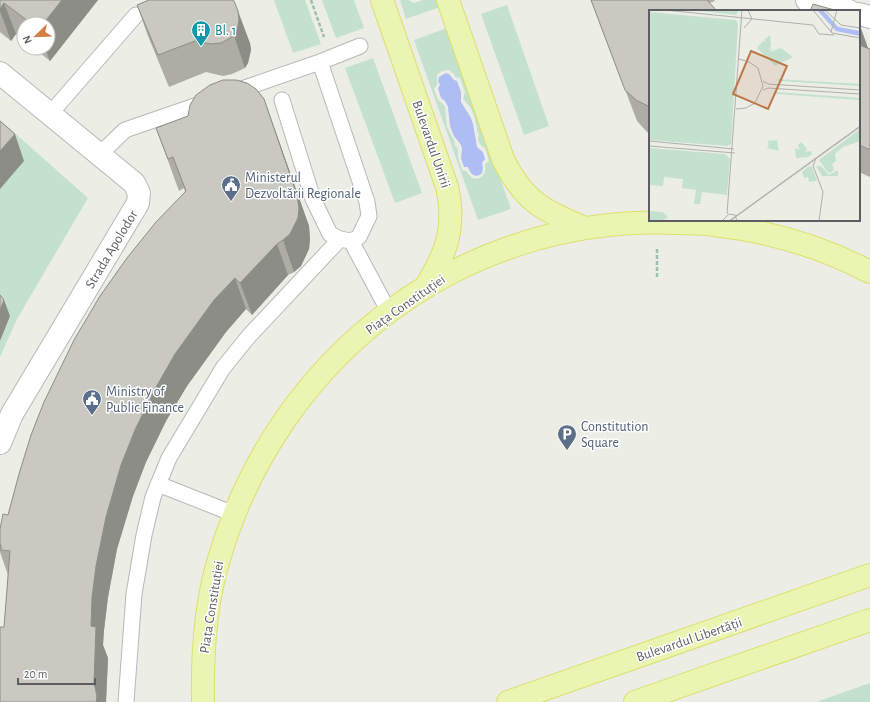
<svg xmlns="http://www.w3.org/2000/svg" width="870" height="702" viewBox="0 0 870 702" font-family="'Alegreya Sans',sans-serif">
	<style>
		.green { fill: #c4e1ce; fill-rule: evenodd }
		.water { fill: #aebef4 }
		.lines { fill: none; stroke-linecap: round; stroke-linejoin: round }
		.service-casing { stroke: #b7b7bd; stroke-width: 17 }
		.minor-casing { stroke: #b7b7bd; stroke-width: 24 }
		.primary-casing { stroke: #dae06b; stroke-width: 24 }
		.path { stroke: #9dbfb2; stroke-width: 2.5; stroke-dasharray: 4 2; stroke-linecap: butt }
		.service { stroke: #fff; stroke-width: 15 }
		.minor { stroke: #fff; stroke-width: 22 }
		.primary { stroke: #eaf5b2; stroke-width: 22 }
		.wall { fill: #adada6 }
		.shaded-wall { fill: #8d8d87 }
		.building { fill: #c9c9c1; stroke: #8d8d87 }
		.labels { text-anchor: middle; stroke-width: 3; stroke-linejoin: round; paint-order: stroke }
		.culture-label { font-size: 14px; fill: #0d838f; stroke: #fff; text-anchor: start }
		.street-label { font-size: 14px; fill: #5d5d63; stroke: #fff }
		.service-label { font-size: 14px; fill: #4e5e75; stroke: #fff; text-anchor: start }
		.inset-road { fill: none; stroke: #afafad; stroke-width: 1 }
		.view { fill: #bb784a; fill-opacity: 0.15; stroke: #bb784a; stroke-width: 2 }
		.inset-edge { fill: none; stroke: #5d5d63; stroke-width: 2 }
	</style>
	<rect width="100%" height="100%" fill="#ecede5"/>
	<path class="green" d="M274,0H305L321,44L293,53Z
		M322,0H354L364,28L336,38Z
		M400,0H408L414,3L423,0H438L440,7L406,19Z
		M507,5L549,126L524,135L481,14Z
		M447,28L511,209L478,220L414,40ZM449,70L454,74L455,77L460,78L465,92L463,99L470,107L474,115L478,134H479C477,140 479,145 485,148L489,161L485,164C487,173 482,181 472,178L466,171L462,170L458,157V149L454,144L455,142L447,127L445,107L443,104L438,100L434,89L437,85V75L442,71Z
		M373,58L422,193L395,203L345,68Z
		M0,120L88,198L17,319L0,357Z
		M870,683V702H816Z"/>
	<path class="water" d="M446,73L449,74L454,80L457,81L461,92V102L471,118L473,124L477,147L479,149L483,152L485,159L482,163L483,168L482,173C476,179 470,174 468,167H464L461,158L462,149L461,145L454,136L450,126L448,107L445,101L441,98L438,88L440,85L438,81L439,77Z"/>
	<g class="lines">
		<defs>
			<path id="service" d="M233,92L320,62L360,46
				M282,100L313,199L330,234L340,239L351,241L359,237L369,216L367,202L320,62
				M50,114L136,15
				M99,155L125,130L209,101
				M351,241L389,312
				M158,484L234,514
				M126,702L134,594L144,535L153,497L169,458L223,368L249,336L340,239"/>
			<path id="minor" d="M807,0L849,11
				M859,14L870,17
				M0,73L134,183L139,193L138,203L12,414L0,443"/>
			<path id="primary" d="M382,0L447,187C456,227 447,252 426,286
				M448,0L503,159C524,202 543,210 585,228
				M203,702C202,654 205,605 219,559C278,356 462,214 676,223C688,223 701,223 714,225C768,231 822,247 870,272
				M508,702L870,575
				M635,702L870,620"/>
		</defs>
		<use href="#service" class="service-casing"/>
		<use href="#minor" class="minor-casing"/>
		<use href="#primary" class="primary-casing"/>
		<path class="path" d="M311,0L324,37
			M657,277V249"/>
		<use href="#service" class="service"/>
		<use href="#minor" class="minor"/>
		<use href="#primary" class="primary"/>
	</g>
	<path class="wall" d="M0,0H98L50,61L34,48H48V24H24V40L16,34L11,41L0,32Z
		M149,0L250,43L251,50L248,63L245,68L232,74L223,76L206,72L169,87L148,36L137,5Z
		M591,0H714L715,1L709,3L650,11V133L647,132L637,121Z
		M859,23L868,49H870V177L859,172Z
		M264,99L309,226L310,239L309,249L301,266L294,272L288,275L252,315L246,309L226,332L187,386L166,421L146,462L133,496L117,549L108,597L104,630L103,645L108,658L106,702H0L8,575L0,552V529L8,515L185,191L184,188L179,191L156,128Z"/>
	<path class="shaded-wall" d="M62,0H98L50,61L45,48H48V24H43Z
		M4,3L16,34L11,41L0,11V9Z
		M238,11L250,43L251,50L248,63L245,68L234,36Z
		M859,23L868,48L861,72L859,68Z
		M264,99L309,226L310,239L309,249L301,266L294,272L283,240Z
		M15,134L24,161L0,189V151Z
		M277,244L288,275L252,315L240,283Z
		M235,278L246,309L226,332L187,386L166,421L146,462L133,496L117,549L108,597L104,630L103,645L108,658L106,702H96L91,626L92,598L96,566L106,517L121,465L135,430L155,389L175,354L214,300Z
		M4,300L10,316L0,341V310Z"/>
	<path class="building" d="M0,0H62L43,24H32L4,3L0,9Z
		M149,0H232L234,1L238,11L239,19L237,32L234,36L221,43L211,44L195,41L158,55L137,5Z
		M591,0H707L717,11H650V106H648L636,100L625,90Z
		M813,4L838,11H810Z
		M859,45L870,49V150L859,145Z
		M223,80H236L247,83L256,89L264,99L297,195L299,208L298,218L290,234L283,240L277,244L240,283L235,278L214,300L175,354L155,389L135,430L121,465L106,517L96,566L92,598L91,626L96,627L94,683L97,696L96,702H0V627H4L10,551L1,550V545L0,544V529L3,514L8,515L19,474L31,435L44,402L74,340L100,296L127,258L156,222L186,191L173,157L168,159L156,128L188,116L190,105L196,95L210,85Z
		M0,121L15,134L0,151Z
		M0,295L4,300L0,310Z"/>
	<defs>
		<symbol id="building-pin" viewBox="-11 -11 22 30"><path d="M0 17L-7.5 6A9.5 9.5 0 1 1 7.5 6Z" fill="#0f9aa8" stroke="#fff"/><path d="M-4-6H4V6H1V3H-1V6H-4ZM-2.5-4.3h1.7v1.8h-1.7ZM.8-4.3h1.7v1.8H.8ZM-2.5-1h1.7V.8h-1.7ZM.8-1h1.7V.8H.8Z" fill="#fff"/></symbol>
		<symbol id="civic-pin" viewBox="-11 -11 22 30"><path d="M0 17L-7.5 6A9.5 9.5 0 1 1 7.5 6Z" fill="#5c6f8a" stroke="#fff"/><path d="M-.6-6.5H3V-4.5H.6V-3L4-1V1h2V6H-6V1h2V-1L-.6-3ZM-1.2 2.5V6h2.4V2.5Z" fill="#fff"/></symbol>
		<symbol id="parking-pin" viewBox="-11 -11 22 30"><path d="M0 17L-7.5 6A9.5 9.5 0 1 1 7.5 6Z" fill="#5c6f8a" stroke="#fff"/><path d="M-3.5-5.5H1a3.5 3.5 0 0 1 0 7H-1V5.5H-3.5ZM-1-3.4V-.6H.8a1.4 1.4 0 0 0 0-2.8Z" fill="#fff"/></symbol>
	</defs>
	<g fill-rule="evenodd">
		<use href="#building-pin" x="190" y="19" width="22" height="30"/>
		<use href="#civic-pin" x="220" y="174" width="22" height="30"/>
		<use href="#civic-pin" x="81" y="388" width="22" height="30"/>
		<use href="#parking-pin" x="556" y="423" width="22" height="30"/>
	</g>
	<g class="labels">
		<g class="culture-label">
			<text x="215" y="35">Bl. 1</text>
		</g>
		<g class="street-label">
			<text transform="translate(432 144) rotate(71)" y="5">Bulevardul Unirii</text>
			<text transform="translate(111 249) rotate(-59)" y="5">Strada Apolodor</text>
			<text transform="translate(405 304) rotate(-35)" y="5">Piața Constituției</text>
			<text transform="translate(211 607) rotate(-81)" y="5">Piața Constituției</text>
			<text transform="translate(689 639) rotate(-19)" y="5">Bulevardul Libertății</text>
		</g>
		<g class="service-label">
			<text x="245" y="182">Ministerul<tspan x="245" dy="16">Dezvoltării Regionale</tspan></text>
			<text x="106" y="396">Ministry of<tspan x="106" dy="16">Public Finance</tspan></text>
			<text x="581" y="431">Constitution<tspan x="581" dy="16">Square</tspan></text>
		</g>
	</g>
	<g transform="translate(649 10)">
		<rect width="211" height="211" fill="#ecede5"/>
		<path d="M43,0H90L87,5ZM0,2L87,10L89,14L82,134L79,136L0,130ZM121,25L122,36L119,40L123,38L121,42L132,38L144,47L126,56L108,38L114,31L118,32L115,30ZM129,69L211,74V76L129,71ZM127,82L211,88V90L127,84ZM211,119V131L194,137L186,144L187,151L183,154L185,160L181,163L178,161L170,150ZM128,130L130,141L118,138L120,134L118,131ZM152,132L158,139L156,142L162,141L163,144L159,147L147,148L146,138L151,140L149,135ZM0,138L76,144L81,149L78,185L53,182L51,194H45L47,180L33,178L34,169L15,167L14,176L1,175L0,181ZM160,156L163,157L168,171L160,172L159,167L155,168L153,162ZM167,156H172L180,165L189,160V166H173ZM0,201L14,202L19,207L13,211H1Z" fill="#c4e1ce"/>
		<path d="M168,0H174L189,17L211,21V26L187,21Z" fill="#aebef4"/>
		<path class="inset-road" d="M16,0L164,15M164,0L183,23L211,28M176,0L192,15L211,18M164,15L170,24L185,25M95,18L103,9L99,0M182,22L188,0M114,71L119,74L211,80M114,80L119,78L211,84M87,99L97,98L106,93L114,76L109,58L100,52L90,49M0,131L85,139M0,136L86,143M167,148L164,156L174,182L170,211M78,204L93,0M73,211L80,204L86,205L88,211M80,211L211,116M81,211L211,117"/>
		<path class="view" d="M102,41L138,56L119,99L84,84Z"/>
		<rect width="211" height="211" class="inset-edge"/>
	</g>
	<g transform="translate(36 36) rotate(247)"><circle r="19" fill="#ffffff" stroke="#bebec1"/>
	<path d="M0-3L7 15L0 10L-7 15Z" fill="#d37f44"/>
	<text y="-6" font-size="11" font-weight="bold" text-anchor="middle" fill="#5d5d63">N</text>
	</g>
	<path d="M18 678v6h77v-6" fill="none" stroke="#5d5d63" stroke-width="2"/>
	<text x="24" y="678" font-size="12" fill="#5d5d63" stroke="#ffffff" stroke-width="3" paint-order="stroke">20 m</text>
</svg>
